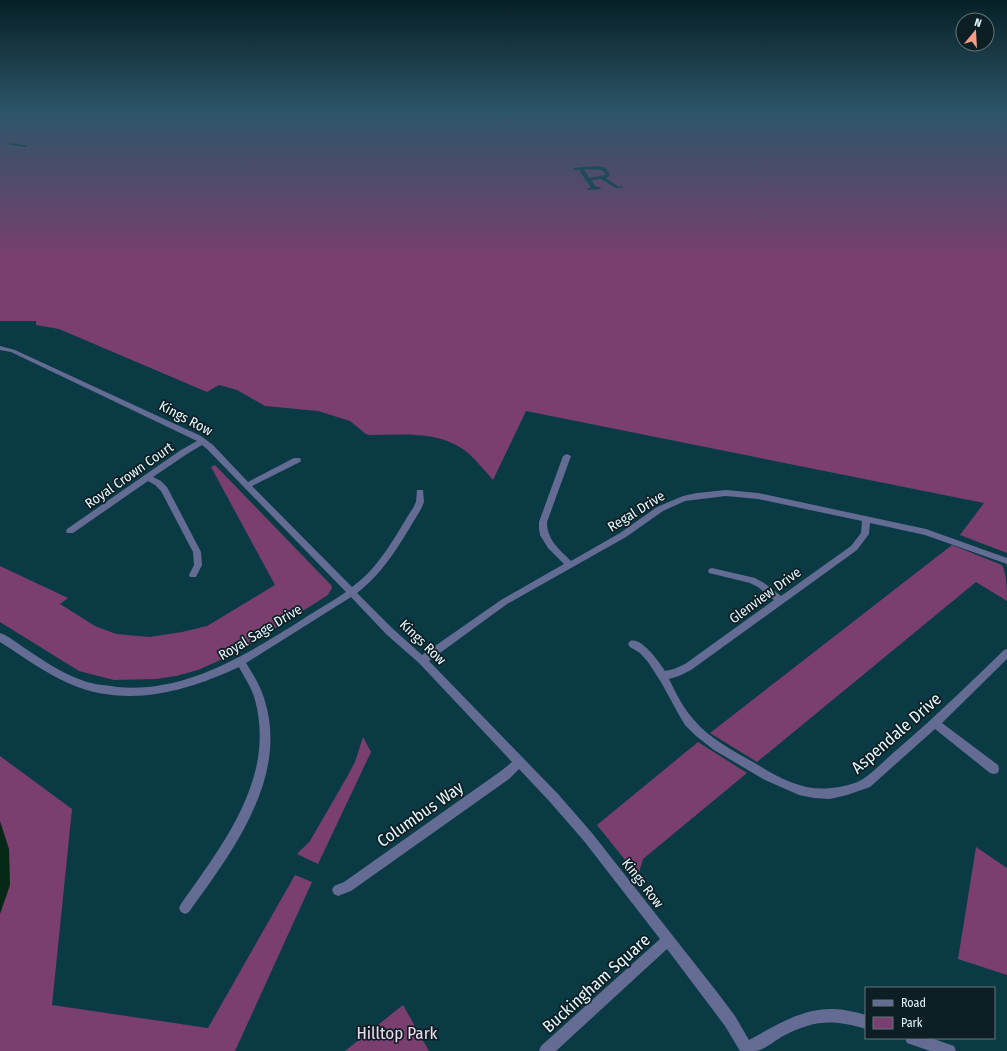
<svg xmlns="http://www.w3.org/2000/svg" width="1007" height="1051" viewBox="0 0 1007 1051" font-family="'Fira Sans Condensed',sans-serif">
	<style>
		.green { fill: #7a3f6e; fill-rule: evenodd }
		.water { fill: #052916 }
		.lines { fill: none; stroke-linecap: round; stroke-linejoin: round }
		.stream { stroke: #052916; stroke-width: 1.5 }
		.street { fill: #646c93; fill-rule: evenodd }
		.labels { text-anchor: middle; stroke-width: 3.5; stroke-linejoin: round; paint-order: stroke }
		.street-label { font-size: 14px; fill: #e6f8fd; stroke: #0d1f24 }
		.near-street-label { font-size: 17px; fill: #e6f8fd; stroke: #0d1f24 }
		.near-park-label { font-size: 17px; fill: #f1daeb; stroke: #0d1f24 }
	</style>
	<rect width="100%" height="100%" fill="#0a3b45"/>
	<path class="green" d="M0,112H1007V553L960,535L984,503L526,411L493,480C485,471 477,461 468,453C440,430 403,435 370,435L366,434L350,421L318,411L265,406L237,390L219,385L207,392L59,329L36,325V321H0ZM596,166L606,168L610,175L606,178L619,187L623,186V188H616L601,179L591,180L596,187H600L601,189L588,190L587,188H591L579,170H574L573,168Z
		M584,169L602,170L606,175L589,178Z
		M215,465L331,585L332,588L328,595L238,652L198,670L176,676L156,679L114,680L79,671L0,622V566L68,598L60,604L95,626L116,634L150,637L182,632L207,626L275,585L211,467Z
		M952,545L1002,565C1007,575 1007,590 1007,601L976,582L757,762L710,733Z
		M363,737L371,752L318,864L297,854L310,841L347,777L355,762Z
		M698,742L747,773L643,859L638,876L597,825Z
		M0,756L72,809L52,1005L208,1028L295,875L312,882L235,1051H0Z
		M976,847L1007,868V975L958,959Z
		M403,1005L429,1051H345Z"/>
	<path class="water" d="M0,821L9,849L10,885L0,914Z"/>
	<g class="lines">
		<path class="stream" d="M10,144L26,146"/>
		<path class="street" d="M0,346L15,350L201,436L213,445L248,482L294,458H300L301,460L300,462L252,486L352,587C380,567 395,536 413,508L416,502L417,490H423L424,502L421,509C403,539 385,572 357,593L392,628L422,655L501,600L564,564L548,548L540,535L539,529V522L563,456L567,454L571,456L547,522C547,540 559,549 571,561L620,533L657,507L683,496L697,493L726,490L758,493L926,529L1007,558V564L925,535L870,523L869,534L857,550L691,670L679,676L669,679C676,693 683,708 694,720C709,738 732,750 753,762C776,776 803,792 831,788C842,787 855,784 863,779C876,770 888,757 900,747C936,716 970,683 1004,650L1007,649V659L942,723L998,765L999,769L998,773L994,774L990,773L935,729L870,787L847,795L830,799L814,798L799,795L765,780L714,750L696,736L685,725L679,715L661,682L648,662L640,653L630,647L628,644L630,641C642,637 659,662 665,671L674,669L685,664L774,600L758,587L750,583L709,573L708,571L709,569L712,568L755,578L764,583L781,596L851,546L861,533L862,521L758,499L726,496L685,501L663,511L626,537L507,604L429,661L558,794L592,833L717,992L735,1016L749,1040C775,1026 802,1008 833,1009C844,1009 855,1012 866,1015V1029C833,1019 814,1020 783,1036C776,1040 764,1050 756,1051C751,1051 745,1051 740,1051L725,1026L667,949L556,1051H539L541,1046L660,939L584,841L550,802L519,769L509,779L351,891L338,896L334,894L332,890L334,886L344,882L501,771L512,762L419,663L386,634L351,597L246,663C253,674 260,685 264,698C290,777 232,852 189,912L185,914L181,912L179,908L181,904C223,844 276,778 255,700C252,688 244,677 239,667C185,692 126,709 68,683C44,672 22,656 0,642V633C9,636 18,644 26,649C44,661 63,674 84,681C95,685 106,685 117,687C184,693 242,657 297,623C313,612 330,603 346,592L207,449L202,445L187,454L153,477L161,481L167,487L201,552L202,565L196,577H190L189,575L194,565L193,552L161,491L155,485L148,481L73,533H67L66,531L67,529L181,450L197,441L11,352L0,350Z
			M905,1038H931L954,1046L956,1051H930L907,1043Z"/>
	</g>
	<linearGradient id="sky" x2="0" y2="1"><stop stop-color="#062026"/><stop offset="0.43" stop-color="#2d5568"/><stop offset="1" stop-color="#2d5568" stop-opacity="0"/></linearGradient>
	<rect width="1007" height="260" fill="url(#sky)"/>
	<g class="labels">
		<g class="street-label">
			<text transform="translate(186 418) rotate(28)" y="5">Kings Row</text>
			<text transform="translate(129 475) rotate(-35)" y="5">Royal Crown Court</text>
			<text transform="translate(636 511) rotate(-32)" y="5">Regal Drive</text>
			<text transform="translate(765 595) rotate(-36)" y="5">Glenview Drive</text>
			<text transform="translate(260 632) rotate(-31)" y="5">Royal Sage Drive</text>
			<text transform="translate(423 642) rotate(44)" y="5">Kings Row</text>
			<text transform="translate(643 883) rotate(52)" y="5">Kings Row</text>
		</g>
		<g class="near-street-label">
			<text transform="translate(896 733) rotate(-41)" y="6">Aspendale Drive</text>
			<text transform="translate(420 814) rotate(-35)" y="6">Columbus Way</text>
			<text transform="translate(596 983) rotate(-42)" y="6">Buckingham Square</text>
		</g>
		<g class="near-park-label">
			<text x="397" y="1039">Hilltop Park</text>
		</g>
	</g>
	<rect x="865" y="987" width="130" height="52" fill="#0d1f24" stroke="#64767b"/>
	<rect x="873" y="1000" width="20" height="6" fill="#646c93" stroke="#64767b"/>
	<text x="901" y="1007" font-size="12" fill="#e6f8fd">Road</text>
	<rect x="873" y="1017" width="20" height="12" fill="#7a3f6e" stroke="#64767b"/>
	<text x="901" y="1027" font-size="12" fill="#e6f8fd">Park</text>
	<g transform="translate(975 32) rotate(18)"><circle r="19" fill="#0d1f24" stroke="#64767b"/>
	<path d="M0-3L7 15L0 10L-7 15Z" fill="#f49e88"/>
	<text y="-6" font-size="11" font-weight="bold" text-anchor="middle" fill="#e6f8fd">N</text>
	</g>
</svg>
